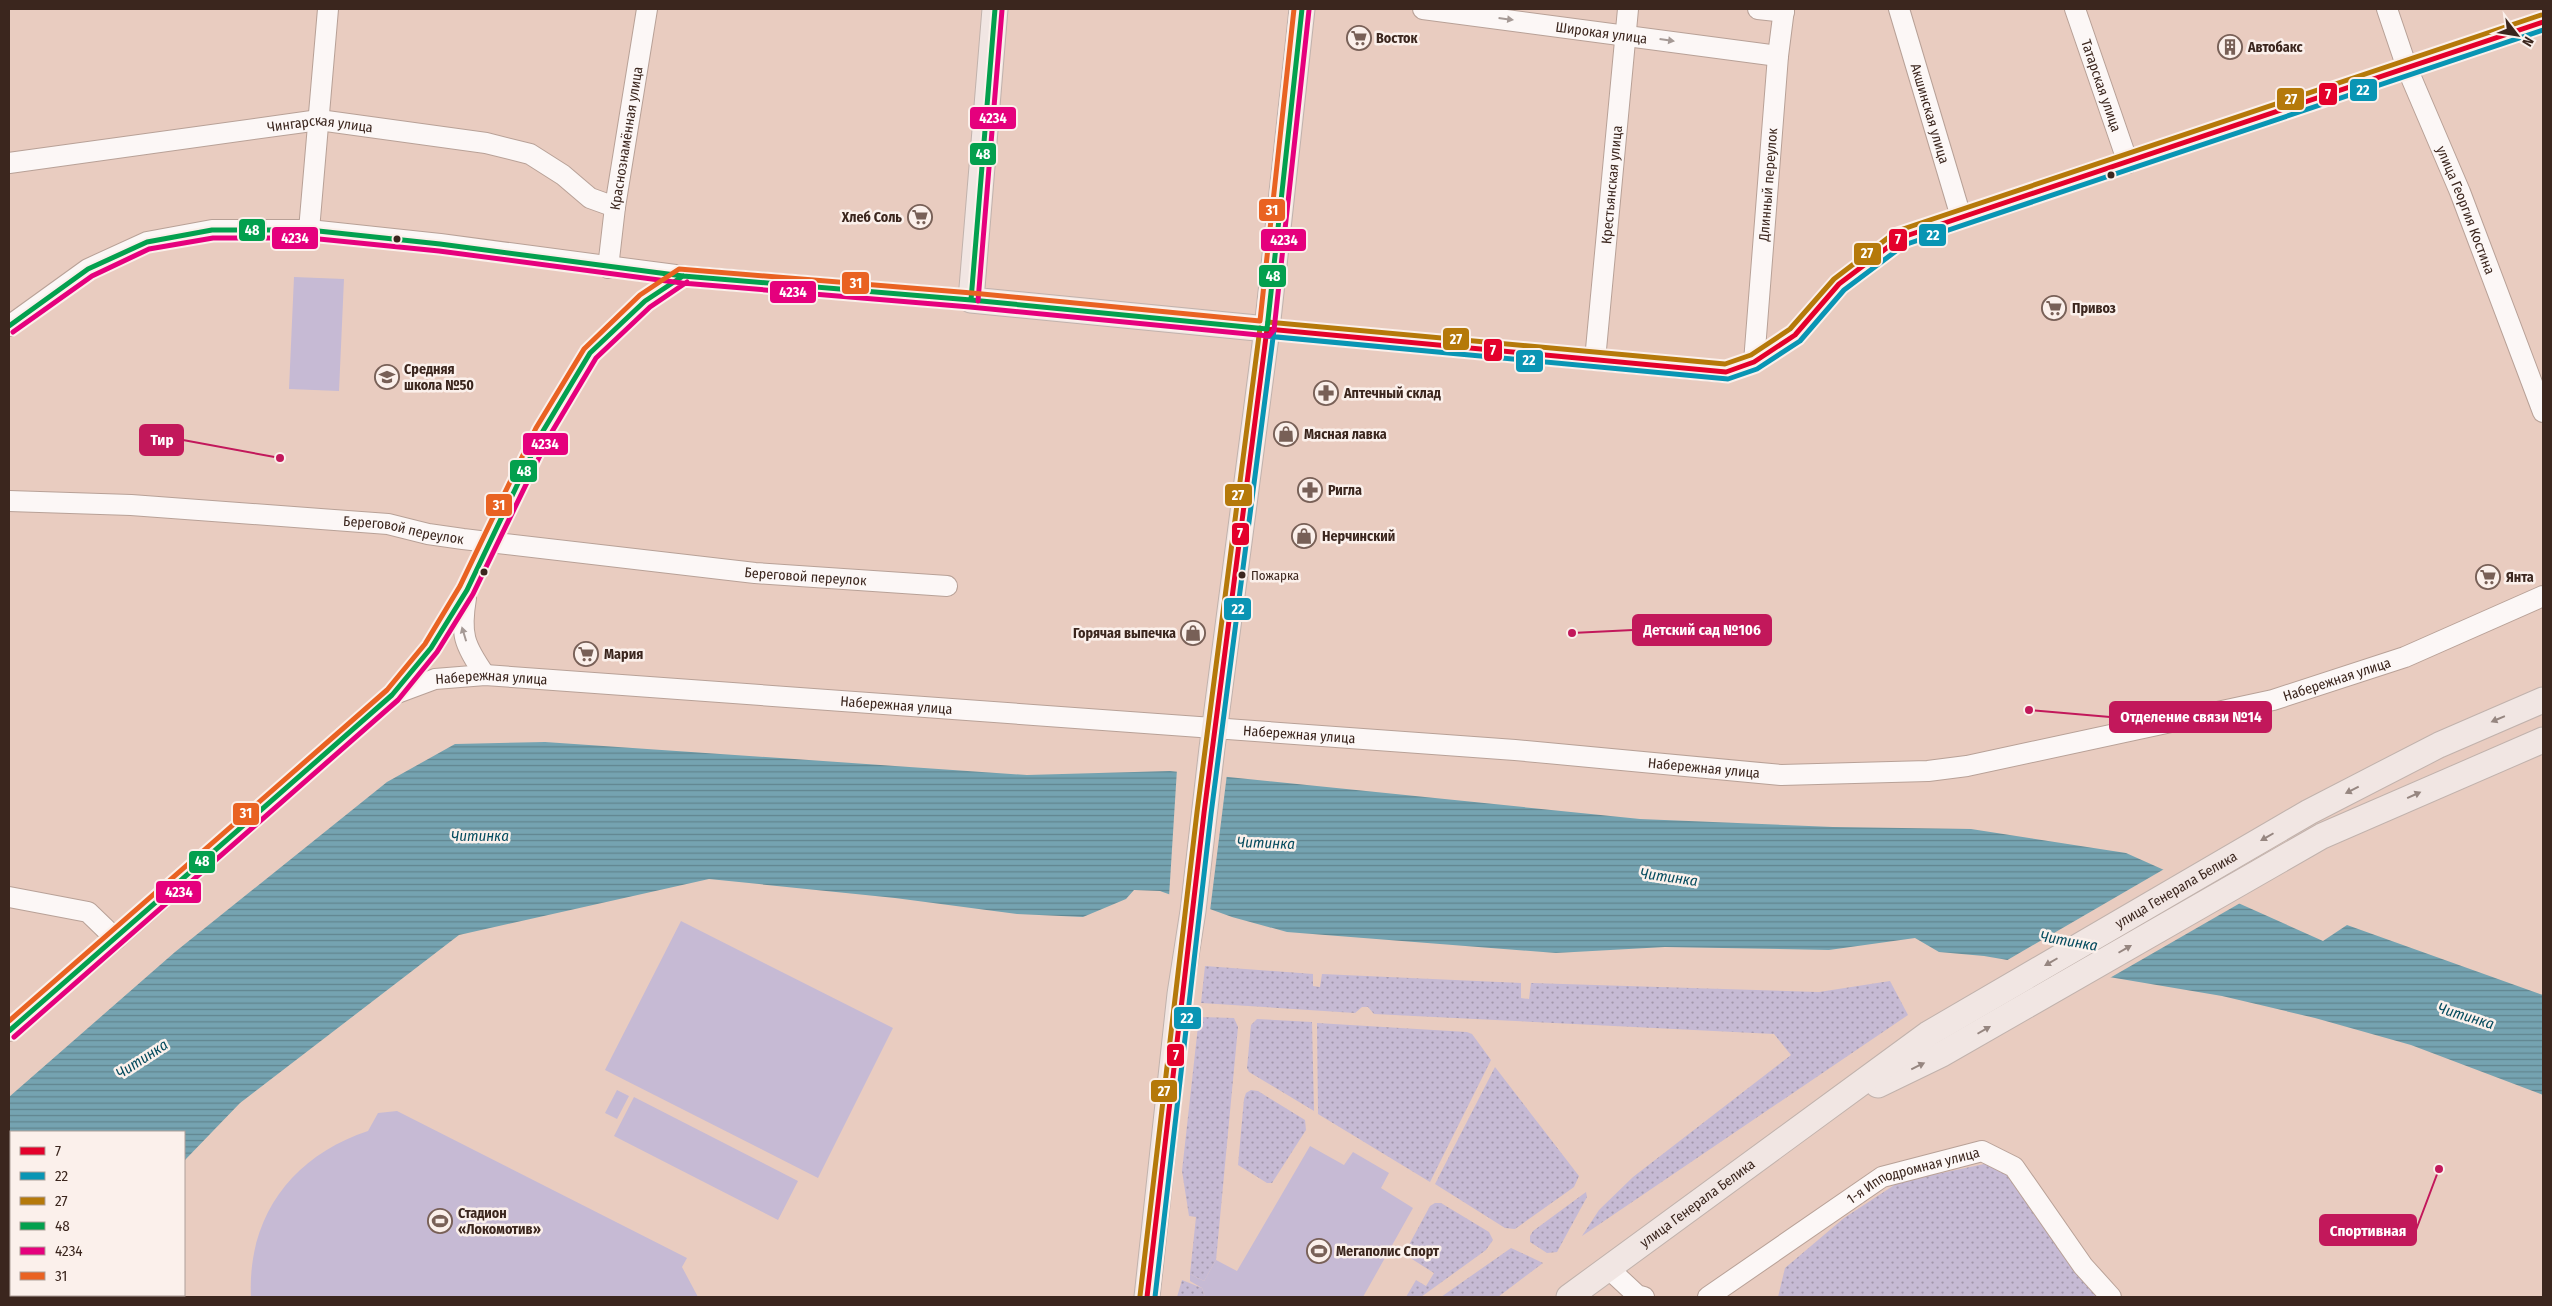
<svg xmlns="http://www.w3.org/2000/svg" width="2552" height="1306" viewBox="0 0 2552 1306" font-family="'Fira Sans Condensed',sans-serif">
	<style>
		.grass { fill: url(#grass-dots) }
		.pitch { fill: #c6bad4 }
		.water { fill: url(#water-rules) }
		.pier { fill: #e9ccc0 }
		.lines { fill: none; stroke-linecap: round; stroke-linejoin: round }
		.minor-casing { stroke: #b8a197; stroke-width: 22 }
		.major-casing { stroke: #c1b2ac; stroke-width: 27 }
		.minor { stroke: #fcf7f6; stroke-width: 20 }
		.major { stroke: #f1e6e3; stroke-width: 25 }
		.bus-1-casing { stroke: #fbf0eb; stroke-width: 9 }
		.bus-2-casing { stroke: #fbf0eb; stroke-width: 9 }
		.bus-3-casing { stroke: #fbf0eb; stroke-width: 9 }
		.bus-4-casing { stroke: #fbf0eb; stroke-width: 9 }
		.bus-5-casing { stroke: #fbf0eb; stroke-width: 9 }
		.bus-6-casing { stroke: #fbf0eb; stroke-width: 9 }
		.bus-1 { stroke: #e4002b; stroke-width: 5 }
		.bus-2 { stroke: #0995b4; stroke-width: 5 }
		.bus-3 { stroke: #b5790a; stroke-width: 5 }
		.bus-4 { stroke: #03a04e; stroke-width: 5 }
		.bus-5 { stroke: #e5007d; stroke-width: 5 }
		.bus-6 { stroke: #e96222; stroke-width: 5 }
		.oneway { fill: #a59995 }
		.oneway2 { fill: #968680 }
		.bus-dot { fill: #3b261e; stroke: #fbf0eb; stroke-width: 2 }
		.labels { text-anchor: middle; stroke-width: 5; stroke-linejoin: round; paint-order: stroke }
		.bus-label { font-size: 13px; fill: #3b261e; stroke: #fbf0eb; text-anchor: start }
		.street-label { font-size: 14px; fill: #3b261e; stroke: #fbf0eb }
		.poi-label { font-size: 14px; font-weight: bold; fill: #3b261e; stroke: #fbf0eb; text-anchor: start }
		.water-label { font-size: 15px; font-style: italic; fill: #054b5e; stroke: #fbf0eb }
		.leader { fill: none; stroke: #c2185b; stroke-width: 2 }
		.callout-dot { fill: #c2185b; stroke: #fbf0eb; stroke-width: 2 }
		.callout { fill: #c2185b; stroke: #c2185b; stroke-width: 2 }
		.callout-label { font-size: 15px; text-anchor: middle; font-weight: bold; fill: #fff }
		.line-badge { stroke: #fbf0eb; stroke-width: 2 }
		.badge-label { font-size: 14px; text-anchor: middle; font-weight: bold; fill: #fff }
	</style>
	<defs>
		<pattern id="grass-dots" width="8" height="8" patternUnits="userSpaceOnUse" patternTransform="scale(1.25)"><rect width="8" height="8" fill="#c6bad4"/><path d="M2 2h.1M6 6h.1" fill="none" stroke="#a297ab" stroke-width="1.8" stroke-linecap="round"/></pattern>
		<pattern id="water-rules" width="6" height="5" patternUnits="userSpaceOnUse" patternTransform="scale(1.25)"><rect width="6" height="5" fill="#75a3b1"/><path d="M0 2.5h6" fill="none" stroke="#61858f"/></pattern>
	</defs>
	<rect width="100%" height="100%" fill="#e9ccc0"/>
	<path class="grass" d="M1205,966L1313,974V986L1320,987L1322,974L1521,983V998L1529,999L1531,983L1819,992L1890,981L1908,1015L1582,1236L1599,1210L1633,1177L1791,1055L1774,1034L1374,1014L1368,1007H1362L1355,1013L1201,1003Z
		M1199,1017L1234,1018L1238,1027L1216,1260L1204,1281L1190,1274L1196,1217L1189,1216L1182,1171Z
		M1257,1019L1312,1022L1314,1111L1249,1072L1247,1068L1251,1025Z
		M1317,1023L1467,1032L1472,1034L1491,1060L1430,1182L1318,1114Z
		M1495,1067L1579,1176L1574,1187L1515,1229L1505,1228L1435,1184Z
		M1251,1090L1258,1091L1305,1120L1306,1130L1272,1183H1267L1238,1165L1244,1099L1246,1093Z
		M1989,1163L2010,1171L2087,1286L2099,1297H1778L1785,1268L1844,1218L1899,1182Z
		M1586,1192L1587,1197L1557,1252L1547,1253L1530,1242V1236L1533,1231Z
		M1435,1203H1441L1489,1232L1493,1240L1486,1250L1421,1297H1406L1416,1280L1426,1286L1434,1273L1404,1254L1430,1206Z
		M1511,1248L1543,1263L1498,1297H1441Z
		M1182,1280L1202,1288L1205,1297H1177Z"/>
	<path class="pitch" d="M294,277L344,279L339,391L289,389Z
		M681,921L893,1028L818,1178L605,1070Z
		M617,1090L629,1096L617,1119L605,1113Z
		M634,1097L798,1181L778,1220L614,1136Z
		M397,1111L687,1258L682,1267L698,1297H251C247,1217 292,1156 368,1131L378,1113Z
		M1310,1146L1344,1165L1353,1152L1389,1173L1381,1188L1413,1208L1363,1297H1205L1202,1288L1190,1281V1274L1204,1281L1216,1260L1237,1271Z"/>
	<path class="water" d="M545,742L1027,775L1170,771L1640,819L1833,827L1971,829L2126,853L2323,941L2347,925L2543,995V1095L2411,1045L2315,1018L2222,996L1984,956L1939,952L1915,938L1829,950L1665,947L1556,953L1287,932L1232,917L1160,891L1134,890L1126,899L1083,917L1017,914L895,898L709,879L459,935L240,1103L184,1161V1132H11V1295H61L59,1297H9V1097L175,952L387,782L455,744Z"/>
	<path class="pier" d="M1177,769L1227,774L1210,911L1169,897Z
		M2166,868L2242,902L2108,979L2004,962Z"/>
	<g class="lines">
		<defs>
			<g id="minor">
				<path id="s1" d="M1423,9L1778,56"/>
				<path d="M1758,9L1784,12"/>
				<path id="s2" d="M1899,9L1961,217"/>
				<path id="s3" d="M2075,9L2128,163"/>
				<path id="s4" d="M2387,9L2407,68L2460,192L2543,412"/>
				<path id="s5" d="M9,163L319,120L486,143L530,154L563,175L590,198L615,207"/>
				<path d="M309,230L328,9"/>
				<path id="s6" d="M608,268L615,207L647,9"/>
				<path d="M9,326L88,269L147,242L212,230H309L440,244L683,276L971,300"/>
				<path d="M1267,329L1726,372L1754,362L1795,335L1839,284L1900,238L2543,22"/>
				<path id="s7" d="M1595,360L1628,9"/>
				<path id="s8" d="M1754,362L1778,56L1784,9"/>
				<path id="s9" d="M9,501L131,505L388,524L428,534L463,539L755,573L947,586"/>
				<path d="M466,598C460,634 464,645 485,675"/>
				<path d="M393,694L431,648L467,590L543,431L590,353L645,301L683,276"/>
				<path d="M9,897L88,912L116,939"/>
				<path id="s10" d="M9,1031L116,939L392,695L435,679L485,675L1515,750L1781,775L1928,771L1967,766L2273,700L2405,657L2543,596"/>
				<path d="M1609,1269L1637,1295L1644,1297"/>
				<path id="s11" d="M1708,1297L1882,1177L1982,1151L2014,1167L2083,1266L2111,1297"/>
			</g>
			<g id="major">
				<path d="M995,9L971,300L1267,329"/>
				<path d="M1878,1085L1942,1054L2322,836L2543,740"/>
				<path d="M1147,1297L1180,994L1193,911L1212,748L1267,329L1302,9"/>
				<path id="s12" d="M1569,1297L1928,1034L2309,812L2439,745L2543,700"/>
			</g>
		</defs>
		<use href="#minor" class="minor-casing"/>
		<use href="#major" class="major-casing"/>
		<use href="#minor" class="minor"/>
		<use href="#major" class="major"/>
		<defs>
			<path id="bus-1" d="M1267,329L1726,372L1754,362L1795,335L1839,284L1900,238L2543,22
				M1147,1297L1204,813L1267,329"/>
			<path id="bus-2" d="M1266,336L1728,379L1757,369L1800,341L1844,290L1904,245L2543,30
				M1155,1297L1211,814L1274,330"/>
			<path id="bus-3" d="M1268,322L1725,364L1751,355L1790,329L1834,279L1897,231L2541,15
				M1140,1296L1197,812L1260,328"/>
			<path id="bus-4" d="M971,300L995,9
				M9,326L88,269L147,242L212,230H309L440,244L683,276L971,300L1267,329L1302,9
				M9,1031L392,695L431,648L467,590L543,431L590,353L645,301L683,276"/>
			<path id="bus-5" d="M978,301L1002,10
				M13,332L92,276L149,249L213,238H309L439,251L682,283L970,307L1269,336L1274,330L1309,10
				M14,1037L398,700L437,652L473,594L550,435L596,358L650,307L687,282"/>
			<path id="bus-6" d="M9,1021L387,690L425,644L460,586L536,428L584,349L640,295L679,269L972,293L1260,321L1294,9"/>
		</defs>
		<use href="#bus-1" class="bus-1-casing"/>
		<use href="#bus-2" class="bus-2-casing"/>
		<use href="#bus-3" class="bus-3-casing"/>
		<use href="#bus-4" class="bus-4-casing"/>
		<use href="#bus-5" class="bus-5-casing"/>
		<use href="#bus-6" class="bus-6-casing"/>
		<use href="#bus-1" class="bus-1"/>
		<use href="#bus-2" class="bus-2"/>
		<use href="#bus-3" class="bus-3"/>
		<use href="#bus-4" class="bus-4"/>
		<use href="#bus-5" class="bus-5"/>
		<use href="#bus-6" class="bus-6"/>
	</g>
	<defs><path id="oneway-solid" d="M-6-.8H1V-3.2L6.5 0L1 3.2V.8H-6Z" transform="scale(1.25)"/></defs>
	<g class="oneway">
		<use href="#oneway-solid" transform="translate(1506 19) rotate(7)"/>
		<use href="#oneway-solid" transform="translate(1667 40) rotate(8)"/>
		<use href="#oneway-solid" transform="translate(464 634) rotate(-107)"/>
	</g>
	<g class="oneway2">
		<use href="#oneway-solid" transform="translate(2498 719) rotate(157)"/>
		<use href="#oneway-solid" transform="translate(2352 790) rotate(153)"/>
		<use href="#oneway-solid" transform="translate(2414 795) rotate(-24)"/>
		<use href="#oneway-solid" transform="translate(2267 837) rotate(150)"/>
		<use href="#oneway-solid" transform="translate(2125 949) rotate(-30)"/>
		<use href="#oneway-solid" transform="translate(2051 962) rotate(150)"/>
		<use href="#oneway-solid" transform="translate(1984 1030) rotate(-30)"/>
		<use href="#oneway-solid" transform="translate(1918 1066) rotate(-26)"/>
	</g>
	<defs>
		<symbol id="supermarket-ring" viewBox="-11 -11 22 22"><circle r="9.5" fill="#fbf0eb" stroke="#786057" stroke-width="1.5"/><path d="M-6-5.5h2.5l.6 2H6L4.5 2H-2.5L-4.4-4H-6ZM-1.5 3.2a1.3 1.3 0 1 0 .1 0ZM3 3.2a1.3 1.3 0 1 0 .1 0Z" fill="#786057"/></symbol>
		<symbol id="building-ring" viewBox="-11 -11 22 22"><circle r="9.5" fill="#fbf0eb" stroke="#786057" stroke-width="1.5"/><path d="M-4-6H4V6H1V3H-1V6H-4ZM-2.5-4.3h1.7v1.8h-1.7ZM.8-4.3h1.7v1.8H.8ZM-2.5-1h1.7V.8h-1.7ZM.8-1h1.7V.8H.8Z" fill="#786057"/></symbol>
		<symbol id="school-ring" viewBox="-11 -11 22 22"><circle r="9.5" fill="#fbf0eb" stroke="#786057" stroke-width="1.5"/><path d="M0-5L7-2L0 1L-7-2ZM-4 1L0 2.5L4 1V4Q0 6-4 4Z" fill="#786057"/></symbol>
		<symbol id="pharmacy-ring" viewBox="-11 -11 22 22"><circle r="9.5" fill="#fbf0eb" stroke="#786057" stroke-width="1.5"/><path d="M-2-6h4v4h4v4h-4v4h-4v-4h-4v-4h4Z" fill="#786057"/></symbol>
		<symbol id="shop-ring" viewBox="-11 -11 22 22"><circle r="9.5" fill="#fbf0eb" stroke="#786057" stroke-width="1.5"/><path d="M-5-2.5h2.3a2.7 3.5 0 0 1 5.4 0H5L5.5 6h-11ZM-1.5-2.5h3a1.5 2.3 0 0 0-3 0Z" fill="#786057"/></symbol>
		<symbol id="stadium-ring" viewBox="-11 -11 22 22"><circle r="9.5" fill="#fbf0eb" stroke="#786057" stroke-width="1.5"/><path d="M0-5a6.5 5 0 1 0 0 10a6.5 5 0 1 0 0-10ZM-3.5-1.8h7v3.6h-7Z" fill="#786057"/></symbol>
	</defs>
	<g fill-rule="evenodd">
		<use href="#supermarket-ring" x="1345" y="24" width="28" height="28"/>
		<use href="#building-ring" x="2216" y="33" width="28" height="28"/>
		<use href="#supermarket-ring" x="906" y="203" width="28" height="28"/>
		<use href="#supermarket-ring" x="2040" y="294" width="28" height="28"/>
		<use href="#school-ring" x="373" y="363" width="28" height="28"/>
		<use href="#pharmacy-ring" x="1312" y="379" width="28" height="28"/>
		<use href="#shop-ring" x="1272" y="420" width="28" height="28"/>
		<use href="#pharmacy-ring" x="1296" y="476" width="28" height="28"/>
		<use href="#shop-ring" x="1290" y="522" width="28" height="28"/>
		<use href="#supermarket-ring" x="2474" y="563" width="28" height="28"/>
		<use href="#shop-ring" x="1179" y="619" width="28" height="28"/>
		<use href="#supermarket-ring" x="572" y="640" width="28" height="28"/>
		<use href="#stadium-ring" x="426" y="1207" width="28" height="28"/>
		<use href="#stadium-ring" x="1305" y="1237" width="28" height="28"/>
	</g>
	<g class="bus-dot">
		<circle cx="2111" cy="175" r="4.5"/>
		<circle cx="397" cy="239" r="4.5"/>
		<circle cx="484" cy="572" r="4.5"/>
		<circle cx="1242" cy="575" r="4.5"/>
	</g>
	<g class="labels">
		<g class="bus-label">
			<text x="1251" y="580">Пожарка</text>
		</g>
		<g class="street-label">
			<text dy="5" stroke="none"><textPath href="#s1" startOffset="180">Широкая улица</textPath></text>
			<text dy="5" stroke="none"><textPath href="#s3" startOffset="81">Татарская улица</textPath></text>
			<text dy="5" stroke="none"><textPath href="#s2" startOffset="109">Акшинская улица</textPath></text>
			<text dy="5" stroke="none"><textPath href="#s5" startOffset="314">Чингарская улица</textPath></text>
			<text dy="5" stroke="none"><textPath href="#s6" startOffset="131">Краснознамённая улица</textPath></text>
			<text dy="5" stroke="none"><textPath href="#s7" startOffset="176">Крестьянская улица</textPath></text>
			<text dy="5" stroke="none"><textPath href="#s8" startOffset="178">Длинный переулок</textPath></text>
			<text dy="5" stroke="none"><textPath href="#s4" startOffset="216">улица Георгия Костина</textPath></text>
			<text dy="5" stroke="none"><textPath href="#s9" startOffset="396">Береговой переулок</textPath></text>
			<text dy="5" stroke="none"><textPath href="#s9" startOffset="801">Береговой переулок</textPath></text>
			<text dy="5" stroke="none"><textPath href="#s10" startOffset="2472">Набережная улица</textPath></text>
			<text dy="5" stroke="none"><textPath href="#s10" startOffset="612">Набережная улица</textPath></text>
			<text dy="5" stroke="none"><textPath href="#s10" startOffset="1018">Набережная улица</textPath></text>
			<text dy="5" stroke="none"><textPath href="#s10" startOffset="1422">Набережная улица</textPath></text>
			<text dy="5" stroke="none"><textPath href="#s10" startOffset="1828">Набережная улица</textPath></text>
			<text dy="5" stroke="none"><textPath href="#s12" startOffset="732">улица Генерала Белика</textPath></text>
			<text dy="5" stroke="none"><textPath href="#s11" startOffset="241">1-я Ипподромная улица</textPath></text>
			<text dy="5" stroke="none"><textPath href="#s12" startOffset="159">улица Генерала Белика</textPath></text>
		</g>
		<g class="poi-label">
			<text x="1376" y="43">Восток</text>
			<text x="2248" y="52">Автобакс</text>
			<text x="902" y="222" text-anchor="end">Хлеб Соль</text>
			<text x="2072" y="313">Привоз</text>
			<text x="404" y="374">Средняя<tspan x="404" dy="16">школа №50</tspan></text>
			<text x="1344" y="398">Аптечный склад</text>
			<text x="1304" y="439">Мясная лавка</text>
			<text x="1328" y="495">Ригла</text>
			<text x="1322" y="541">Нерчинский</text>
			<text x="2506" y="582">Янта</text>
			<text x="1176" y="638" text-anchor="end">Горячая выпечка</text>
			<text x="604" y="659">Мария</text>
			<text x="458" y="1218">Стадион<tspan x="458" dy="16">«Локомотив»</tspan></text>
			<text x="1336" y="1256">Мегаполис Спорт</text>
		</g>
		<g class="water-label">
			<text x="480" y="841">Читинка</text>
			<text transform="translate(1266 843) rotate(2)" y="5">Читинка</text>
			<text transform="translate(1669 877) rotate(8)" y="5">Читинка</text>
			<text transform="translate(2069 941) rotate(10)" y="5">Читинка</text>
			<text transform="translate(2466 1016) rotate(17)" y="5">Читинка</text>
			<text transform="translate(142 1059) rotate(-33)" y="5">Читинка</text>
		</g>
	</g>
	<path class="leader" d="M280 458L183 440M1572 633L1633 630M2029 710L2110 717M2439 1169L2416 1230"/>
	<g class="callout-dot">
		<circle cx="280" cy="458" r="5"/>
		<circle cx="1572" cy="633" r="5"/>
		<circle cx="2029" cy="710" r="5"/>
		<circle cx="2439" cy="1169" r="5"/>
	</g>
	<g class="callout">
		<rect x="140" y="425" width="43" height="30" rx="5"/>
		<rect x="1633" y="615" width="138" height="30" rx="5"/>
		<rect x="2110" y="702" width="161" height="30" rx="5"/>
		<rect x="2320" y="1215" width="96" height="30" rx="5"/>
	</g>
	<g class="callout-label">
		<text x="162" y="445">Тир</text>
		<text x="1702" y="635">Детский сад №106</text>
		<text x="2191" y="722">Отделение связи №14</text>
		<text x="2368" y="1236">Спортивная</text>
	</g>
	<g class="line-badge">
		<rect x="2349" y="78" width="29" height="24" rx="5" fill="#0995b4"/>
		<rect x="2318" y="82" width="20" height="24" rx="5" fill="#e4002b"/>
		<rect x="2276" y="87" width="29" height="24" rx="5" fill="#b5790a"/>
		<rect x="969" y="106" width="48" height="24" rx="5" fill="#e5007d"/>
		<rect x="969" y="142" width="28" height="24" rx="5" fill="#03a04e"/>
		<rect x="1258" y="198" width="28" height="24" rx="5" fill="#e96222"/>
		<rect x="238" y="218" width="28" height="24" rx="5" fill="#03a04e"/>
		<rect x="1918" y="223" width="29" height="24" rx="5" fill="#0995b4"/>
		<rect x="271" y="226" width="48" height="24" rx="5" fill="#e5007d"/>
		<rect x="1888" y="228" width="20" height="24" rx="5" fill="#e4002b"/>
		<rect x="1260" y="228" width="47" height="24" rx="5" fill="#e5007d"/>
		<rect x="1853" y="242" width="29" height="24" rx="5" fill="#b5790a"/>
		<rect x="1258" y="264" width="29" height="24" rx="5" fill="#03a04e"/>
		<rect x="841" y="271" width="29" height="24" rx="5" fill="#e96222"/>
		<rect x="769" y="280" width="48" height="24" rx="5" fill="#e5007d"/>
		<rect x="1442" y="327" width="28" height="24" rx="5" fill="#b5790a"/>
		<rect x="1483" y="338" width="20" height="24" rx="5" fill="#e4002b"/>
		<rect x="1515" y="349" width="29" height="24" rx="5" fill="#0995b4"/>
		<rect x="522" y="432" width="47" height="24" rx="5" fill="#e5007d"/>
		<rect x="509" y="459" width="29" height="24" rx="5" fill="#03a04e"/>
		<rect x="1224" y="483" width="29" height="24" rx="5" fill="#b5790a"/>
		<rect x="485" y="493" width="28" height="24" rx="5" fill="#e96222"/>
		<rect x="1231" y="522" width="19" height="24" rx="5" fill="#e4002b"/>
		<rect x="1223" y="597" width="29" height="24" rx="5" fill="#0995b4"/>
		<rect x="232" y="802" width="28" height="24" rx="5" fill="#e96222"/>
		<rect x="188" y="850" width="28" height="24" rx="5" fill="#03a04e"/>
		<rect x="155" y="880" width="47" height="24" rx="5" fill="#e5007d"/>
		<rect x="1173" y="1006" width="29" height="24" rx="5" fill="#0995b4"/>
		<rect x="1166" y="1043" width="19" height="24" rx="5" fill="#e4002b"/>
		<rect x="1150" y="1079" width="28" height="24" rx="5" fill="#b5790a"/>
	</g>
	<g class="badge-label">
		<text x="2363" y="95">22</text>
		<text x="2328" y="99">7</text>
		<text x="2291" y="104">27</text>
		<text x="993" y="123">4234</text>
		<text x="983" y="159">48</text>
		<text x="1272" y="215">31</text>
		<text x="252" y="235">48</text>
		<text x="1933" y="240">22</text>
		<text x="295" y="243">4234</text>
		<text x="1898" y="244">7</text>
		<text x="1284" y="245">4234</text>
		<text x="1867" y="258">27</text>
		<text x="1273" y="281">48</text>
		<text x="856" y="288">31</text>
		<text x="793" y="297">4234</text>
		<text x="1456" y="344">27</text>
		<text x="1493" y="355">7</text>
		<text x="1529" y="365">22</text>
		<text x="545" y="449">4234</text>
		<text x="524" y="476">48</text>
		<text x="1238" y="500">27</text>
		<text x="499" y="510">31</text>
		<text x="1240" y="538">7</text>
		<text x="1238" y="614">22</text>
		<text x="246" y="818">31</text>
		<text x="202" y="866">48</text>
		<text x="179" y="897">4234</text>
		<text x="1187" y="1023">22</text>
		<text x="1176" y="1060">7</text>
		<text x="1164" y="1096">27</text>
	</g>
	<rect width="2552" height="1306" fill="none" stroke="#3b261e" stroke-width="20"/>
	<rect x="10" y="1131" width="175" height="165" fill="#fbf0eb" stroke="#ae9f99"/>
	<rect x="20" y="1147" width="25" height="8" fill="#e4002b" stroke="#ae9f99"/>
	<text x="55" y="1156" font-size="15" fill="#3b261e">7</text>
	<rect x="20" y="1172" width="25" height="8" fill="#0995b4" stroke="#ae9f99"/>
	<text x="55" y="1181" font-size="15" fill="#3b261e">22</text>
	<rect x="20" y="1197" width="25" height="8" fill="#b5790a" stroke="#ae9f99"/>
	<text x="55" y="1206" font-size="15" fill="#3b261e">27</text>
	<rect x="20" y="1222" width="25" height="8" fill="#03a04e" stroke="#ae9f99"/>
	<text x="55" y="1231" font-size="15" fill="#3b261e">48</text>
	<rect x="20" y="1247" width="25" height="8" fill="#e5007d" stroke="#ae9f99"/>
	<text x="55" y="1256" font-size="15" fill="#3b261e">4234</text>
	<rect x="20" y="1272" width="25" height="8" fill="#e96222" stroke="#ae9f99"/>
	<text x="55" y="1281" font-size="15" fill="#3b261e">31</text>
	<g transform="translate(2517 35) rotate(121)" stroke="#fbf0eb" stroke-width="4" paint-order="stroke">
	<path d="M0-4L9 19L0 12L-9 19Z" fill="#3b261e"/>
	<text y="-8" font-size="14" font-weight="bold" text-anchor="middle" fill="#3b261e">N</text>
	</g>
</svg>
